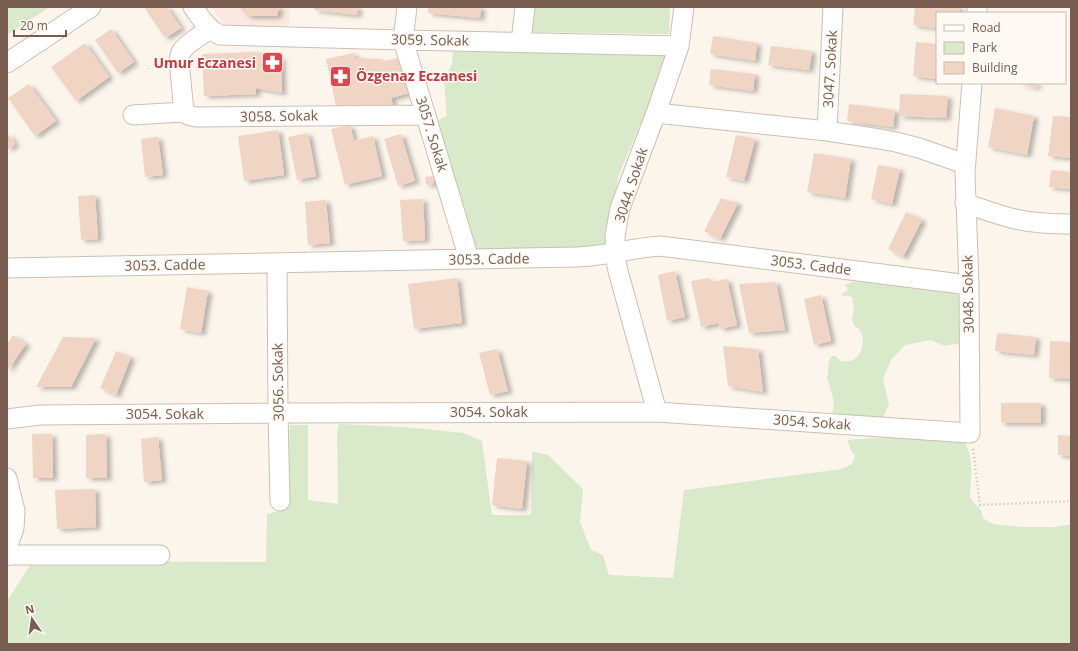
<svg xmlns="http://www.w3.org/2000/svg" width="1078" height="651" viewBox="0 0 1078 651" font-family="'Open Sans',sans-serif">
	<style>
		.commercial { fill: #fbe8e1 }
		.green { fill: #d8eaca }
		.building { fill: #f0d5c5; filter: url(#shadow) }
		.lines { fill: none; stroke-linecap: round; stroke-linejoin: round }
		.minor-casing { stroke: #cebeb1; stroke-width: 21 }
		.path { stroke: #d6b8a7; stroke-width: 2.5; stroke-dasharray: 1 3; stroke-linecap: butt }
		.minor { stroke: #fff; stroke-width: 19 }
		.labels { text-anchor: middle; stroke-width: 3; stroke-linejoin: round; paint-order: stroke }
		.street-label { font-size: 14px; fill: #775c4f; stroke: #fef9f3 }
		.health-label { font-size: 14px; font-weight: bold; fill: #be3a42; stroke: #fef9f3; text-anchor: end }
	</style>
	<defs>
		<filter id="shadow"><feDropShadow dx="4.5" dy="2.5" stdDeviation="2" flood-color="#0004"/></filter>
	</defs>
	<rect width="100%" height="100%" fill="#fcf5ec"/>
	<path class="commercial" d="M211,7H291L288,31L235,30L224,25Z"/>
	<path class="green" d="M7,7H50L7,35Z
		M535,7H670L669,34L532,32Z
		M477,51L665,55V64L655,93L642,120L618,177L608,240L605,245L587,253L485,254L474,245L436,121L447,116L444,83L452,63L453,52Z
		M853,282H870L953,292L961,297L965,306L958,318L964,345L954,344L945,346L931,340L905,345L891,360L883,379L889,405L882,419L832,413L834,405L832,393L827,379L829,361L832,356H836L840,361C844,361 849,362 853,360C864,354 868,331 854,326L852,319L854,309L852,297L841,295L848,290L845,285Z
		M339,424L404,427L464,433L482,441L492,515H531L532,451L548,455L583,489L580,522L591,550L603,555L609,575L673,578L684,490L841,469L852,464L855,456L851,450L847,440L893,437H962C975,457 971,476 970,498L981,510L983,518L993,524L1020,527H1055L1071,524V644H7V601L33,561L266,562L267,514L287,509L290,425H308V500L338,504L337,432Z"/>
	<path class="building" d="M144,7H167L181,28L165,38Z
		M239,7H279L277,16H248Z
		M314,7H358L357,15L314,10Z
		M428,7H481L480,18L428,13Z
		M915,7H960L959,13H937V28L913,25Z
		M111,29L134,62L118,73L95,40Z
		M713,36L757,43L755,61L710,54Z
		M916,42L937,44V79L913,76Z
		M85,43L109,77L76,101L51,67Z
		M771,46L812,51L809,70L768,65Z
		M255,52L281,57L282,93L256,88V94L204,96L202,54Z
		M354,53L355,58L381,59L382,62L404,56L413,92L391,98L394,109L336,106L326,59Z
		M711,69L755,74L753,91L709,85Z
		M1020,83H1037V87L1020,84Z
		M29,84L56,121L35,136L8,98Z
		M900,94L948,96L946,118L899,116Z
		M849,104L895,110L893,127L847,121Z
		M995,108L1034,116L1027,155L988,147Z
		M1053,116L1071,117V158L1048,156Z
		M350,125L354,141L373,136L382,176L345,185L331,129Z
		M278,130L284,175L244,181L238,136Z
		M7,132L15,144L7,150Z
		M308,133L316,176L297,180L288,137Z
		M401,134L415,181L398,186L384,139Z
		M736,135L755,139L744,181L726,177Z
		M158,137L163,175L145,177L141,139Z
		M814,153L851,159L845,198L807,192Z
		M878,165L900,169L892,204L871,199Z
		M1051,170L1071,172V189L1049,187Z
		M433,176L434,184L426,185L425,177Z
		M95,195L98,239L81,240L78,196Z
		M721,198L729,202L730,200L738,203L720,239L704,231Z
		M423,199L425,240L403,241L400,200Z
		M326,200L330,243L308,245L305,202Z
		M906,212L922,220L903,257L888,249Z
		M675,271L685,317L667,321L658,275Z
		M457,278L462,323L414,329L408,284Z
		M709,278L710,282L727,279L737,325L720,329L719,323L701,327L691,281Z
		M776,282L785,330L749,333L739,284Z
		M187,287L208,291L201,333L180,329Z
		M821,295L831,341L814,345L804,299Z
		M997,333L1036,337L1034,355L995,351Z
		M13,335L26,344L7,371V344Z
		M63,337L96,338L71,387H36Z
		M1050,341L1071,342V379L1049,378Z
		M723,346L758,349L763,392L728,386Z
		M497,349L508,391L490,395L479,353Z
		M116,351L131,357L116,395L100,388Z
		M1001,403H1041V423H1001Z
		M32,434H52L53,478H33Z
		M106,434L107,478H86V435Z
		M1058,435L1071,436V456L1058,455Z
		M158,437L162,480L144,482L141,439Z
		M497,458L527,461L522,509L492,505Z
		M95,489L96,527L57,529L55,490Z"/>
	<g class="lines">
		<defs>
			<path id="minor" d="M193,7C201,18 207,29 220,35L403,40L679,46
				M407,7L403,40L469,259
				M977,13V7
				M521,42L525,7
				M7,63L91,7
				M184,112L179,60C180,57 180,53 182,51C186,44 203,34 210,29
				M656,113L827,131L873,138L896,142L919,148L965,164
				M133,115L184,112L188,115L196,117L426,115
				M827,131L833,7
				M965,203C982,209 998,215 1015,219C1033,223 1053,224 1071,224
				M277,263L278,413L280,501
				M7,268L578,257C605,256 632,248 660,246L969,285
				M657,412L618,271L616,260L615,236L620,208L656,113L679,46L684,7
				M7,419L40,415L278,413L657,412L970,433L969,285L965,173L972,83
				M7,478L15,511L14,528L8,545L7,556
				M7,555H160"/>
		</defs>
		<use href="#minor" class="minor-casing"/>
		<path class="path" d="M973,449L980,505L1071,501"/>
		<use href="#minor" class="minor"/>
	</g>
	<defs>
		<symbol id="pharmacy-square" viewBox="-11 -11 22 22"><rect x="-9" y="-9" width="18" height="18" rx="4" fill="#e0444e" stroke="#fef9f3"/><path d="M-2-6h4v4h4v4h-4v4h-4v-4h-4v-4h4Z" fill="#fff"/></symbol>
	</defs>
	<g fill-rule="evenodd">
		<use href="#pharmacy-square" x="260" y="50" width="25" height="25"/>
		<use href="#pharmacy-square" x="328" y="64" width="25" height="25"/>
	</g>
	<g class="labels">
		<g class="street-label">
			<text transform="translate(430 40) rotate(1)" y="5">3059. Sokak</text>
			<text transform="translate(830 69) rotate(-87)" y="5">3047. Sokak</text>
			<text transform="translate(279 116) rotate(-1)" y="5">3058. Sokak</text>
			<text transform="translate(432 134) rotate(73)" y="5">3057. Sokak</text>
			<text transform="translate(631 185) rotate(-72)" y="5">3044. Sokak</text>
			<text transform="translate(489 259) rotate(-1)" y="5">3053. Cadde</text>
			<text transform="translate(165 265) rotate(-1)" y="5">3053. Cadde</text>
			<text transform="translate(811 265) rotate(7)" y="5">3053. Cadde</text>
			<text transform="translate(968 294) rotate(-91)" y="5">3048. Sokak</text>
			<text transform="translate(278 382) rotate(-91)" y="5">3056. Sokak</text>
			<text x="489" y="417">3054. Sokak</text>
			<text x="165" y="419">3054. Sokak</text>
			<text transform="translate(812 422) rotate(4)" y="5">3054. Sokak</text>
		</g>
		<g class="health-label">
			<text x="256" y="68">Umur Eczanesi</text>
			<text x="356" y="81" text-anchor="start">Özgenaz Eczanesi</text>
		</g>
	</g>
	<rect width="1078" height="651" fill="none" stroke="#775c4f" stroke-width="16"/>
	<rect x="936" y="12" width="130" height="72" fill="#fef9f3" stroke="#c8bab1"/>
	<rect x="944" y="25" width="20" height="6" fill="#ffffff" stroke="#c8bab1"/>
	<text x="972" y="32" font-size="12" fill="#775c4f">Road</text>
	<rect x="944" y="42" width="20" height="12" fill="#d8eaca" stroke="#c8bab1"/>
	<text x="972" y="52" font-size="12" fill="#775c4f">Park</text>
	<rect x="944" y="62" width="20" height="12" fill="#f0d5c5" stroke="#c8bab1"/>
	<text x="972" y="72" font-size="12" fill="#775c4f">Building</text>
	<g transform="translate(32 619) rotate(347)" stroke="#fef9f3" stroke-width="3" paint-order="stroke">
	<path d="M0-3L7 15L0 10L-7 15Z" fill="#775c4f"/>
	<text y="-6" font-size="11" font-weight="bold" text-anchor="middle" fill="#775c4f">N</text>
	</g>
	<path d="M14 30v6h52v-6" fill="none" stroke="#775c4f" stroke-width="2"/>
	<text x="20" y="30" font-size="12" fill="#775c4f" stroke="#fef9f3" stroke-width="3" paint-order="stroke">20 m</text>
</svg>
